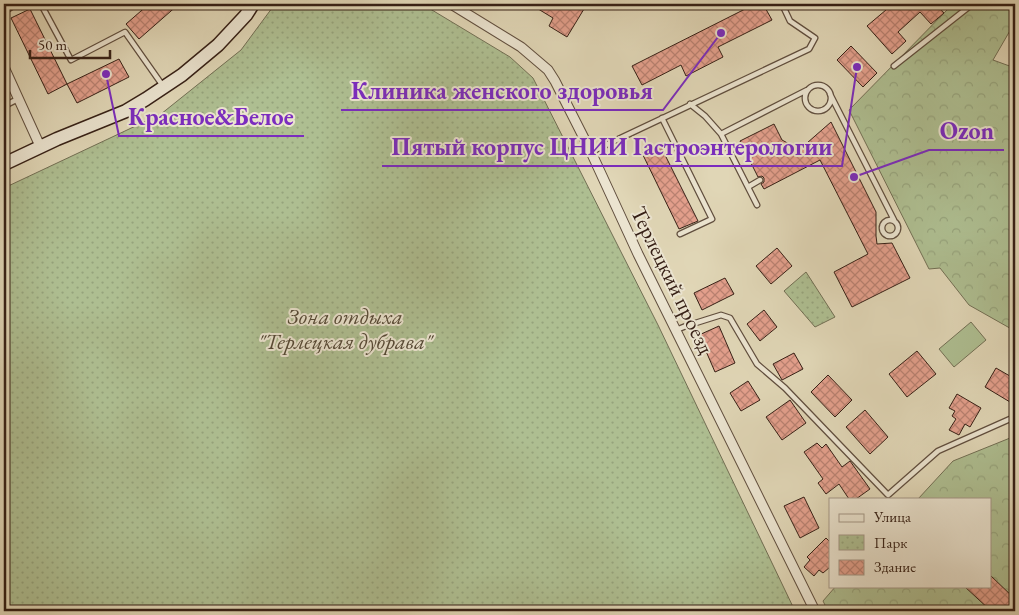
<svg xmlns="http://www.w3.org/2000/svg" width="1019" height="615" viewBox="0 0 1019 615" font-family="'EB Garamond',serif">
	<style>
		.green { fill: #aebe91; stroke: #726f54 }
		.forest { fill: url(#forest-crowns); stroke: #726f54 }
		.park { fill: url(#park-dots); stroke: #726f54 }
		.building { fill: url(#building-cross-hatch); stroke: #362016 }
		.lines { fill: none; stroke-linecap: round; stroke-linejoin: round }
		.lane-casing { stroke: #604e3e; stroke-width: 7 }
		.street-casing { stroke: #604e3e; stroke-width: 11 }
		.secondary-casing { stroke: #362016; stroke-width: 15 }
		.lane { stroke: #ebe4d0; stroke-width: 4.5 }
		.street { stroke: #ebe4d0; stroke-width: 9 }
		.secondary { stroke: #ebe4d0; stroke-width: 12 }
		.labels { text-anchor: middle; stroke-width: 4; stroke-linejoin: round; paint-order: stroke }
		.street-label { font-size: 22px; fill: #362016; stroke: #ebe4d0 }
		.park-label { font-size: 22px; font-style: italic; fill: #544835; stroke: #ebe4d0 }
		.leader { fill: none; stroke: #7b2cbf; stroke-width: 2 }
		.callout-dot { fill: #7b2cbf; stroke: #ebe4d0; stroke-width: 2 }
		.callout-label { font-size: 24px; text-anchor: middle; font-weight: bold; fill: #7b2cbf; stroke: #ebe4d0; stroke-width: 4; stroke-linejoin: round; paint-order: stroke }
	</style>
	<defs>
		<pattern id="forest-crowns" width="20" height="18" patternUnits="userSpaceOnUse" patternTransform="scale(1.25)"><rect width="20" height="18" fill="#aebe91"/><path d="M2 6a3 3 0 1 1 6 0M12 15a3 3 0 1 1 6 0" fill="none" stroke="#96a37c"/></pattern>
		<pattern id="park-dots" width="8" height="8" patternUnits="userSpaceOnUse" patternTransform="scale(1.25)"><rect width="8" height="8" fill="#aebe91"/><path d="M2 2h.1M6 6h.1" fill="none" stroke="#96a37c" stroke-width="1.8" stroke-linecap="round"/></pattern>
		<pattern id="building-cross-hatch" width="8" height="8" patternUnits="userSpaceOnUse" patternTransform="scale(1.25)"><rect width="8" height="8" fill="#e4a08d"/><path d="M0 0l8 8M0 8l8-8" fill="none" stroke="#ba8272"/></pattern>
	</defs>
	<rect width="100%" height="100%" fill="#e0d6b6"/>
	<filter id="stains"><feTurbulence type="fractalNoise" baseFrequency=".004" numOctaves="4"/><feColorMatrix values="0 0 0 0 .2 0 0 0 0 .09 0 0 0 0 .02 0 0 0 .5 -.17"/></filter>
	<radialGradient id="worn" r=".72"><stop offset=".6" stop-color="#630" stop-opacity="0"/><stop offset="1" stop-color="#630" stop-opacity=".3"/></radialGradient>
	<path class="green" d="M971,322L986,340L954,367L939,349Z"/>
	<path class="forest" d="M951,4H1010L1015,6V22L993,60L1015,68V331L969,305L940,268L929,269L849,110L948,9Z
		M1015,436V611H828L823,601L836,586H990V499H918L953,461Z"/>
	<path class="park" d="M275,4H422L510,57L533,78L658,325L795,611H4V188L161,114L241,50Z
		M806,272L835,317L815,327L784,291Z"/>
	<path class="building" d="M149,4H179L139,39L126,24Z
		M530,4H587L567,37L549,26L553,18Z
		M755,4H763L772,20L718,47L723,57L686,76L681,65L642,85L632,66Z
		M893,4H936L944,13L931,24L920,12L898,32L906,41L892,54L867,26Z
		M30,9L67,84L48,94L11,18Z
		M851,46L877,73L863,87L837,60Z
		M119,59L129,77L77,103L67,84Z
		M831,122L876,212V236L877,244L892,243L910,278L852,307L834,272L868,254L820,160L764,189L761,184L764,182V178L762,176L758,177L740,141L774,124L782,140L793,146H799L807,143Z
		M660,145L698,221L679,229L642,153Z
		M777,248L792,266L771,284L756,266Z
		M725,278L734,294L702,310L694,293Z
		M764,310L777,327L760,341L747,324Z
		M719,326L735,363L715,372L699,335Z
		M917,351L936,374L907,397L889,374Z
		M794,353L803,369L782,380L773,364Z
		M996,368L1015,379V405L985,387Z
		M828,375L852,400L835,417L811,392Z
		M748,381L760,400L741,411L730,393Z
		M957,394L981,408L970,427L965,424L959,435L949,430L956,419L952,416L955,411L949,408Z
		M790,400L806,423L782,440L766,417Z
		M865,410L888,437L870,454L846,427Z
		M817,443L822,448L826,444L842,467L850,461L870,489L856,499H849L839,484L826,494L818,483L823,479L804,452Z
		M804,497L819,528L800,538L784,506Z
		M826,538L830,542V567L823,573L819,570L814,576L804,567L810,560L807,557Z
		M990,575L1015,599V611H991L964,586H990Z"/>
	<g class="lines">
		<defs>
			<path id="lane" d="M43,8L71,60L125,32L163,86
				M4,12L16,4
				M894,66L970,6L976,4
				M805 98a13 13 0 1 1 26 0a13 13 0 1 1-26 0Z
				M830,94L894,220
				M690,104L705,116L721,134
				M4,106L18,99
				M662,118L712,219L680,234
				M591,152L809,49L815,38L790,21L782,4
				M748,187L760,180
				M757,205L721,134L807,90
				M882 228a8 8 0 1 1 16 0a8 8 0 1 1-16 0Z
				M676,330L686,326L721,315L730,318L757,364L785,388L888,495L938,451L1010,419H1015"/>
			<path id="street" d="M451,4L521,47L548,70L555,81L591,152L638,254L815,611
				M4,67L40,146"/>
			<path id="secondary" d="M4,164L57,139L126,111L146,99L182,75L218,45L246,15L253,4"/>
		</defs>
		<use href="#lane" class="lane-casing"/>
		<use href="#street" class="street-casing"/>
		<use href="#secondary" class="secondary-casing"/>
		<use href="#lane" class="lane"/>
		<use href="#street" class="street"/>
		<use href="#secondary" class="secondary"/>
	</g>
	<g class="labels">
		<g class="street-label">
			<text transform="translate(673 280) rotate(64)" y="8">Терлецкий проезд</text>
		</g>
		<g class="park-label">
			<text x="345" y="324">Зона отдыха<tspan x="345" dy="25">"Терлецкая дубрава"</tspan></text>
		</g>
	</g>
	<path class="leader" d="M721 33L663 110H341M106 74L119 136H304M854 177L929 150H1004M857 67L842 166H382"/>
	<g class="callout-dot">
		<circle cx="721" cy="33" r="5"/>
		<circle cx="106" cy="74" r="5"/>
		<circle cx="854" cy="177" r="5"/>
		<circle cx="857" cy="67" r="5"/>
	</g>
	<g class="callout-label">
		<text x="502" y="99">Клиника женского здоровья</text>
		<text x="211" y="125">Красное&amp;Белое</text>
		<text x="967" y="139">Ozon</text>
		<text x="612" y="155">Пятый корпус ЦНИИ Гастроэнтерологии</text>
	</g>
	<rect width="1019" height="615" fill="none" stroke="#e0d6b6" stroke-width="20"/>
	<rect x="5" y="5" width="1009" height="605" fill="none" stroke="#362016" stroke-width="2.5"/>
	<rect x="10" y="10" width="999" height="595" fill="none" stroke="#362016"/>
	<rect x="829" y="498" width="162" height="90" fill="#ebe4d0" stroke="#a39686"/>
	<rect x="839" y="514" width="25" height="8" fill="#ebe4d0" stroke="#a39686"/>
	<text x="874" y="522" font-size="15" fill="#362016">Улица</text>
	<rect x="839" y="535" width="25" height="15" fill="url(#park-dots)" stroke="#a39686"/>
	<text x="874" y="548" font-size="15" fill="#362016">Парк</text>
	<rect x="839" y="560" width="25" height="15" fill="url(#building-cross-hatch)" stroke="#a39686"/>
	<text x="874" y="572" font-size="15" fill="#362016">Здание</text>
	<path d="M30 50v8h80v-8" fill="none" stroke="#362016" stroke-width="2.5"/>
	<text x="38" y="50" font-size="15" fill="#362016" stroke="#ebe4d0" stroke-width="4" paint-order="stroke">50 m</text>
	<rect width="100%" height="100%" filter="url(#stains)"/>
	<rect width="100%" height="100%" fill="url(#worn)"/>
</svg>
